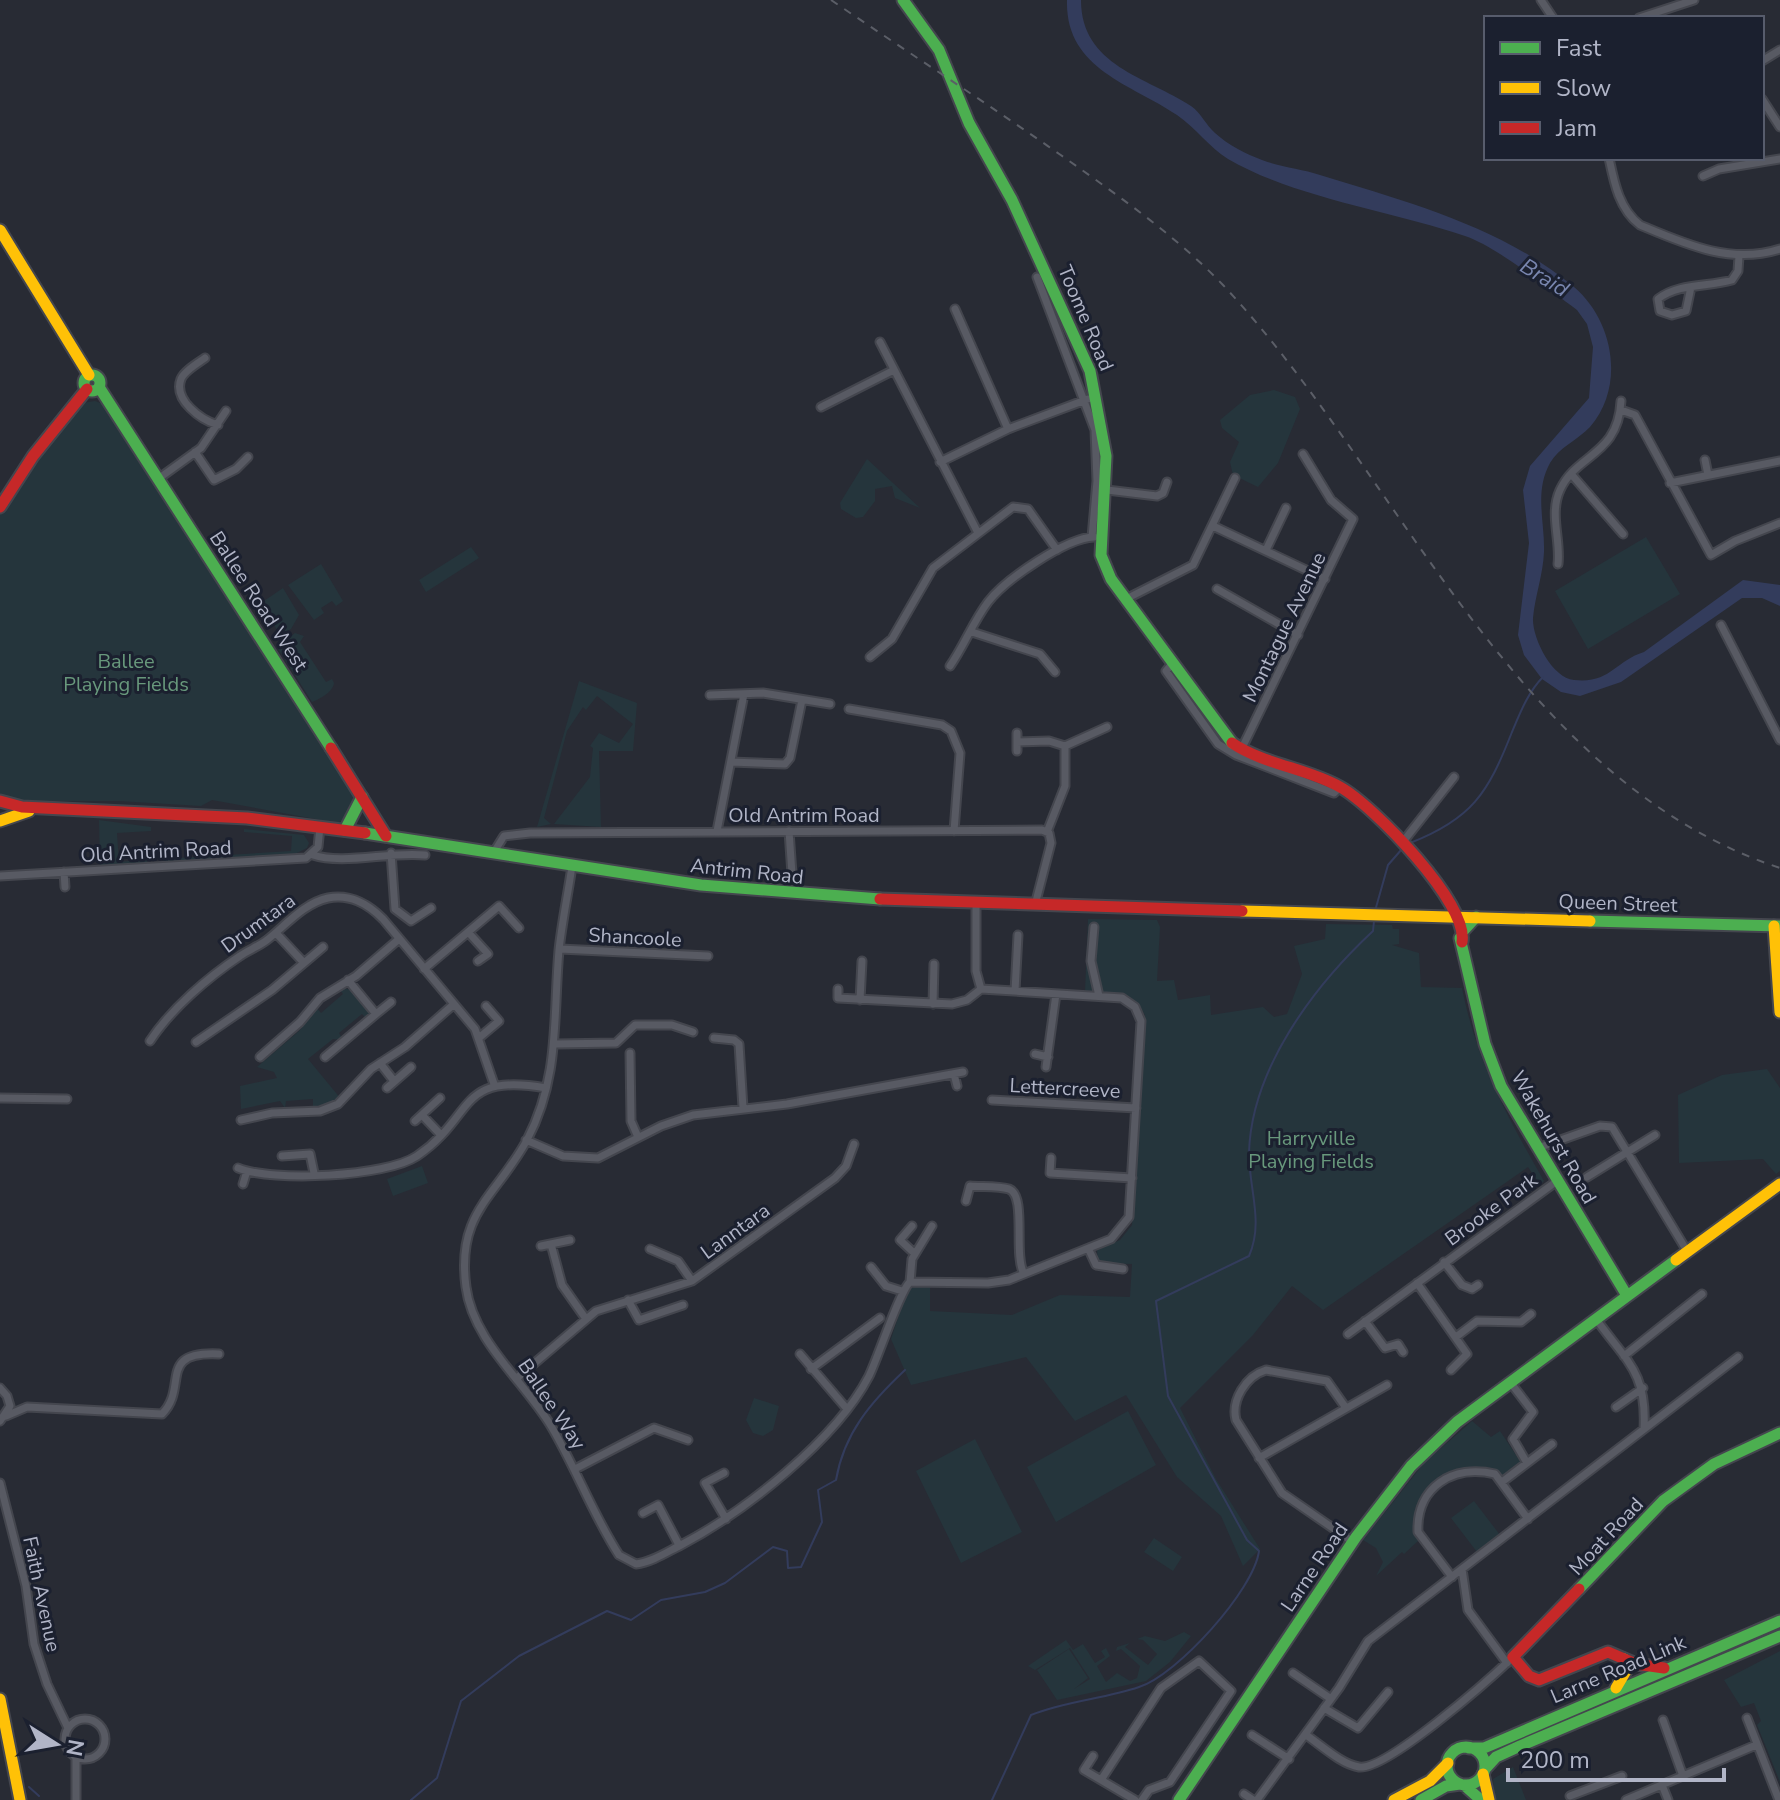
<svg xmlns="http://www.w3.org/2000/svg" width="1780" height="1800" viewBox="0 0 1780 1800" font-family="'Nunito Sans',sans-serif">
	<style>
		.green { fill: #25353c }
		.water { fill: #333c5c }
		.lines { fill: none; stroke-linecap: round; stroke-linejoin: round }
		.stream { stroke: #333c5c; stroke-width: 2 }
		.street-casing { stroke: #44464e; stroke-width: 11 }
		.fast-casing { stroke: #44464e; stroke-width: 15 }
		.slow-casing { stroke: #44464e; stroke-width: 15 }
		.jam-casing { stroke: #44464e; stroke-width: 15 }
		.street { stroke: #585a63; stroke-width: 7 }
		.fast { stroke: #4caf50; stroke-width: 11 }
		.slow { stroke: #ffc107; stroke-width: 11 }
		.jam { stroke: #c62828; stroke-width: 11 }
		.rail { stroke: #5b5e67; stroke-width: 2; stroke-dasharray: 8 8; stroke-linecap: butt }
		.labels { text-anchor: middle; stroke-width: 6; stroke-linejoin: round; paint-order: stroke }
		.street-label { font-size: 20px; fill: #b1b5c7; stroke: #1b202f }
		.park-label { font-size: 20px; fill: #68987c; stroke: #1b202f }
		.water-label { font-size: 22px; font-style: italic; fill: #7986af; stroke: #1b202f }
	</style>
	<rect width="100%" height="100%" fill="#282b34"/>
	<path class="green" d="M1274,390L1295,397L1300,409L1278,463L1258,487L1233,475L1230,462L1239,442L1222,428L1220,420L1250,395Z
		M95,401L103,404L355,795C356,809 350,817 337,823L212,800L201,806L118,801H12L0,796V515L71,413L82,403Z
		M867,459L920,508L895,498L892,486L875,489V501L863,517L856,518L841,509L840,503Z
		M1646,537L1680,594L1588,649L1555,591Z
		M471,547L479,558L426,592L419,580Z
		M321,564L343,601L336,606L332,601L321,608L324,613L314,620L288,585Z
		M283,588L299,615L291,629L280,635L261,603Z
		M295,633L304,636L300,642L326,682L332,679L334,683C333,692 320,699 312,702L277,647Z
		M579,681L637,703L633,751H599L601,827L554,824L590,777L593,748L590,746L599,733L619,743L633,724L597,696L586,710L583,707L567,731L544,818L551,824L537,827Z
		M99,820L151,827V831L117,833L119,862L149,859L146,863L100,867Z
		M244,829L304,835L309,843L307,848L293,855L165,862L161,859L291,851L292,836L244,832Z
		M1088,919L1157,920L1160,927L1157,981L1174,980L1178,1000L1210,995L1211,1015L1263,1007L1274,1017L1287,1014L1302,974L1294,946L1325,939L1326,924L1392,925L1393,929H1399V944L1392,945L1419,953L1421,987L1462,988C1477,1063 1507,1116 1544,1181L1540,1185L1528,1167L1323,1310L1292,1286L1253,1335L1180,1408L1216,1479L1260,1549L1243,1566L1221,1516L1177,1477L1126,1395L1075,1421L1026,1357L911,1385L891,1339L907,1290L919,1285H930V1311L1012,1315L1060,1295L1130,1297L1132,1264L1098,1263L1097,1250L1120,1240L1132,1225L1145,1015C1132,990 1110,993 1085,992Z
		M343,988L352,990L370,1012L367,1019L362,1014L339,1033L343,1040L333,1039L308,1059L341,1099L313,1108V1099L286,1101L285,1108L280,1101L241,1109L240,1086L277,1078L274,1072L257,1067L299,1031L317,1008L321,1013L343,994L340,990Z
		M1767,1069L1780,1088V1171L1776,1174L1763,1159L1679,1163L1678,1095L1722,1075Z
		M422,1166L428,1183L393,1196L387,1179Z
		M754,1398L779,1406L773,1430L763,1436L753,1433L746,1420Z
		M1128,1411L1156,1465L1056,1522L1027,1467Z
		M1472,1421L1491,1437L1500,1431L1522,1464L1506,1476L1457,1471L1431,1486L1418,1541L1404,1554L1402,1552L1376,1576L1383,1562L1376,1548L1363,1540L1424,1463Z
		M975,1439L1022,1532L961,1563L916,1471Z
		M1474,1501L1500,1535L1477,1552L1451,1518Z
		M1154,1538L1182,1557L1173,1571L1144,1552Z
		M1184,1632L1191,1636L1170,1662L1146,1681L1057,1700L1037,1670L1069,1649L1088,1678L1074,1689L1090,1679L1070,1648L1035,1670L1028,1666L1066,1640L1073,1650L1083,1644L1095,1663L1105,1657L1101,1651L1106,1648L1110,1656L1097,1666L1106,1682L1117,1673L1130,1681L1137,1678L1140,1666L1121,1649L1116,1651L1117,1647L1130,1643L1125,1647L1148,1665L1157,1654L1143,1640L1137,1639L1145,1636L1165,1641Z
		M1780,1651V1782L1757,1725L1761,1721L1754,1703L1741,1707L1724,1680Z
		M1513,1767L1526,1800H1495L1493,1779Z"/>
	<path class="water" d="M1067,0H1081C1081,66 1147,77 1191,106C1201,113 1206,125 1215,133C1228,145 1246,154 1262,160C1280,167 1302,169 1320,175C1408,202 1502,227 1574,287C1613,320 1626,385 1590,427C1578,440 1559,447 1550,463C1534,492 1545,522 1544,552C1543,575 1535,596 1533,618C1532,638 1552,678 1574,680C1610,684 1615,661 1644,652L1743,580L1780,585V606L1762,598H1742L1621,682L1580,696L1561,692L1542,679L1524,655L1518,635L1529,543L1523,490L1530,466L1589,398L1593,347L1587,324L1577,310C1548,289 1498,247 1465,236C1391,211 1295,198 1228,159C1209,147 1196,128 1177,115C1131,84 1065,69 1067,0Z"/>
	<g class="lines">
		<path class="stream" d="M1410,843C1472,819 1488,793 1512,732C1520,713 1528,692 1543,677
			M1375,911L1388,865L1402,849
			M29,1787L39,1796
			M411,1800L437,1778L461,1701L519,1656L607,1611L631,1620L661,1600L705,1592L725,1583L773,1547L787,1551L788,1568L801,1567L822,1522L818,1490L836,1480C844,1433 871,1402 905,1370
			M992,1800L1031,1715C1065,1701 1104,1699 1139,1687C1177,1675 1254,1590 1259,1551L1247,1540L1168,1396L1156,1301L1249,1256C1264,1222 1249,1190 1249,1153C1251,1069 1314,986 1373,931L1374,921"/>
		<defs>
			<path id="street" d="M1541,0L1553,18
				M1639,18L1694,0
				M1762,61L1780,50
				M1762,99L1780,127
				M1609,158C1614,182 1619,209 1640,225C1685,244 1731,265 1780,249
				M1703,176L1719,169L1780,159
				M1037,277L1095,430L1097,481L1092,537
				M1691,287L1686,311L1672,315L1660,311L1658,299C1679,283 1708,287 1732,280L1738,271L1739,256
				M955,309L1008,429
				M880,342L978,533
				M205,358C198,363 184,371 181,379C173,400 201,420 218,425
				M821,407L894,370
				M1621,410L1635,415L1711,555L1735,541L1780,523
				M195,452L214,480L236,469L248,457
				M1705,460L1708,475
				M940,462L1008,429L1088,399
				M1572,475L1623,534
				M158,479L201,448L226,411
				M1670,483L1780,461
				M1107,490L1157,496L1163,493L1167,482
				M1213,526L1325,579
				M1266,550L1286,508
				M1558,564C1561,540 1549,514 1560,490C1577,453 1618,456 1621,401
				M1217,589L1298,635
				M1126,599L1193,565L1235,478
				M1721,625L1780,740
				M972,632L1040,654L1055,672
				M870,657L892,639L933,568L1013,507L1028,509L1057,550
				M1171,665L1166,671L1218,744L1236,755L1334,793L1340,787
				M950,666C964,646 973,622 988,602C1006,579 1066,538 1094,537
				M710,695L763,693L830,704
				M849,709L942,725L951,731L960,753L954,831
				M1017,742L1049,741L1065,746V786L1047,832
				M1065,746L1107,727
				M1242,748L1353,519L1331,500L1303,454
				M1017,751V733
				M731,762L785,764L790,758L802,700
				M717,831L744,694
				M789,831L792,874
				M1402,843L1454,777
				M494,852L504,836L530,833L1042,830L1049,833L1051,843L1035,905
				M391,853L395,909L411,921L431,908
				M313,855C343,865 391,851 425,855
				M572,866C568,894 562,922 559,950C553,1018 560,1077 527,1140C496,1197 456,1212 466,1287C473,1341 524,1381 551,1426C576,1468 593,1515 619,1555L636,1564C652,1562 667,1552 681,1545C744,1512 836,1440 869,1376C878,1358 900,1290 910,1282
				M64,872L65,887
				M0,876L306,858L318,847L320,827
				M976,904V971L981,989
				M1094,927L1091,961L1099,996
				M468,932L488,954L478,961
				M560,949L708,956
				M304,963L323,947
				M424,969L499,906L519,928
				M348,980L376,1014L391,1002
				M838,989V998L952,1004L967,1000L981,989
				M1015,991L1018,935
				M860,1000L862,961
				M933,1004L934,964
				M480,1037L499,1021L486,1006
				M714,1038L734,1040L739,1044L743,1108
				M150,1041C171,1009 207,978 240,956C248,950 258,947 267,940C285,926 304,903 328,898C350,894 367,903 383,919L475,1029L494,1084
				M196,1042L272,990L304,963L276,933
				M556,1044L616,1043L635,1025H672L693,1032
				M630,1053L631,1121L638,1137
				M1035,1054L1048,1057
				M260,1057L300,1022L320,998L356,976L399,939
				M325,1057L376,1014
				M380,1063L394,1081
				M1046,1067L1056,994
				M954,1074L957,1086
				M387,1088L411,1067
				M0,1098L67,1099
				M992,1100L1136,1108
				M422,1115L440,1134
				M241,1120L272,1113L320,1111L338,1104L371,1069L405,1047L454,1004
				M415,1121L440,1098
				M526,1140L563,1156L598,1158L661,1126L693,1115L787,1104L963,1072
				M1538,1148L1600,1126L1612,1127L1687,1251
				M282,1156L310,1154L314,1173
				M1051,1158L1050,1173L1132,1178
				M238,1168C272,1182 386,1177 417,1156C476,1116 456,1072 546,1088
				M1587,1177L1655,1135
				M243,1184L247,1171
				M966,1201L970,1186C982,1187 998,1186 1009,1189C1027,1196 1013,1254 1024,1274
				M912,1226L900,1240L914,1253
				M551,1244L562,1285L586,1319
				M541,1246L570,1240
				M650,1249L678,1261L692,1281
				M1089,1250L1096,1265L1123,1269
				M1444,1262L1462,1285L1472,1289L1478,1285
				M871,1267L886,1286L902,1291
				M910,1282L988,1283L1009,1280L1111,1239L1129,1217L1141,1021L1135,1007L1122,998L981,989
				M910,1282L912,1259L932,1226
				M1417,1283L1467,1354L1451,1370
				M628,1300L639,1320L683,1305
				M1596,1319C1627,1362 1647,1372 1644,1429
				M1365,1321L1385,1348L1398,1344L1403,1352
				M1348,1334L1557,1181
				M1456,1337L1477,1321L1521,1322L1531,1314
				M800,1354L847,1409
				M1624,1356L1702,1294
				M811,1369L880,1318
				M517,1378L596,1311L692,1281L835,1178L846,1166L854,1144
				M1510,1382L1533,1412L1513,1439L1527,1463
				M0,1388L7,1396L10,1406L0,1421
				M1616,1407L1643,1388
				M1346,1408L1327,1381L1266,1370C1246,1376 1231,1400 1236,1420L1282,1493L1353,1542
				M6,1416L27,1407L162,1414C189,1387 156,1351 219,1354
				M1259,1458L1387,1385
				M575,1469L654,1428L688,1440
				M724,1473L705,1483L726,1519
				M1502,1482L1552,1444
				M0,1483L26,1586L34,1644L47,1684L68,1728
				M643,1513L658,1505L679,1545
				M1462,1569L1468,1610L1507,1663
				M1452,1577L1418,1532C1416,1487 1453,1464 1495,1474L1528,1519
				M1293,1673L1331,1699
				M1324,1708L1358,1728L1388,1692
				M1747,1718L1779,1800
				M65 1739a20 20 0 1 1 40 0a20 20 0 1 1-40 0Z
				M1663,1720L1683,1776
				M1252,1735L1289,1759
				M1306,1735C1321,1745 1341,1764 1359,1767C1386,1771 1490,1679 1513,1657
				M1093,1756L1084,1770L1135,1800
				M1101,1780L1161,1688L1199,1661L1231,1691L1170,1782L1149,1790L1142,1800
				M1662,1785L1668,1800
				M1244,1794L1253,1800
				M1570,1796L1622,1776
				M76,1800V1757
				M1257,1800L1339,1688L1368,1641L1738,1357
				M1626,1800L1756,1745"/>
			<path id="fast" d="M903,0L939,50L969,123L1012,200L1090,371L1106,456L1101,555L1111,579L1232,743
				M84 383a8 8 0 1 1 16 0a8 8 0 1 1-16 0Z
				M99,387L331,748
				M345,830L362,797
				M365,833L701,885L880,899
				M1590,921L1780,926
				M1464,930L1476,917
				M1460,938L1485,1044L1501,1086L1626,1294
				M1579,1589L1663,1501L1714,1464L1780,1433
				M1447 1766a19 19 0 1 1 38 0a19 19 0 1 1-38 0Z
				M1469,1748H1484L1780,1621
				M1485,1769L1496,1757L1520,1746L1780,1636
				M1464,1785L1481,1800
				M1179,1800L1356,1537L1411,1466L1457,1422L1676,1260
				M1421,1800L1446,1786L1460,1784"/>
			<path id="slow" d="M0,230L89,375
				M0,821L29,811
				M1242,911L1590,921
				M1774,926L1780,1012
				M1676,1260L1780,1184
				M1616,1688L1626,1671L1624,1659
				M0,1699L20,1800
				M1483,1774L1489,1800
				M1394,1800L1430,1781L1448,1763"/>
			<path id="jam" d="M0,507L33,456L87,389
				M1232,743C1265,765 1306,768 1340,787C1373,805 1469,904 1462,942
				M331,748L386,836
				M0,801L22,807L247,818L365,833
				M880,899L1242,911
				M1579,1589L1513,1657L1529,1676L1539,1680L1608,1652L1636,1664L1664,1668"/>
		</defs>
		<use href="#street" class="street-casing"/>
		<use href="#fast" class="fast-casing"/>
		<use href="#slow" class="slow-casing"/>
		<use href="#jam" class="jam-casing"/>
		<use href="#street" class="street"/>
		<use href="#fast" class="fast"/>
		<use href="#slow" class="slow"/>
		<use href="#jam" class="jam"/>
		<path class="rail" d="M831,0C909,53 988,104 1065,158C1120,197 1176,236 1223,285C1401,475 1514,780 1780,868"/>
	</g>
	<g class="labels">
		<g class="street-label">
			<text transform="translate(1086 318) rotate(67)" y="7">Toome Road</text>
			<text transform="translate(259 601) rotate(57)" y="7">Ballee Road West</text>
			<text transform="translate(1284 627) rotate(-64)" y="7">Montague Avenue</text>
			<text x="804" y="822">Old Antrim Road</text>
			<text transform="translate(156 851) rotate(-3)" y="7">Old Antrim Road</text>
			<text transform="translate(747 871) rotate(6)" y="7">Antrim Road</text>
			<text transform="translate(1618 903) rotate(2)" y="7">Queen Street</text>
			<text transform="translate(258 923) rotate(-36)" y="7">Drumtara</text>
			<text transform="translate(635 937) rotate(3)" y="7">Shancoole</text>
			<text transform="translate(1065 1088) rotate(3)" y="7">Lettercreeve</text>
			<text transform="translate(1554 1137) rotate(60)" y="7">Wakehurst Road</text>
			<text transform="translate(1491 1209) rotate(-36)" y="7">Brooke Park</text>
			<text transform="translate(735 1231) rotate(-36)" y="7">Lanntara</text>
			<text transform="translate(552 1404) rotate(56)" y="7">Ballee Way</text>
			<text transform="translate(1606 1536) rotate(-47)" y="7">Moat Road</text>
			<text transform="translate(1314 1567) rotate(-56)" y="7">Larne Road</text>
			<text transform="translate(42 1594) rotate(78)" y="7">Faith Avenue</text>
			<text transform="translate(1618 1669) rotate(-23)" y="7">Larne Road Link</text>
		</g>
		<g class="park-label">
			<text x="126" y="668">Ballee<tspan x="126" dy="23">Playing Fields</tspan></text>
			<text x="1311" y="1145">Harryville<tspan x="1311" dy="23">Playing Fields</tspan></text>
		</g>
		<g class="water-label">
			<text transform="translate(1545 277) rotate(32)" y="8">Braid</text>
		</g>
	</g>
	<rect x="1484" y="16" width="280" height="144" fill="#1b202f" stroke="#575c6c" stroke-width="2"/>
	<rect x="1500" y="42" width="40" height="12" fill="#4caf50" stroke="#575c6c" stroke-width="2"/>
	<text x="1556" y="56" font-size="24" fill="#b1b5c7">Fast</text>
	<rect x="1500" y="82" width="40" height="12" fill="#ffc107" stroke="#575c6c" stroke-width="2"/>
	<text x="1556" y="96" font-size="24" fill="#b1b5c7">Slow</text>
	<rect x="1500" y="122" width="40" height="12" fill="#c62828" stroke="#575c6c" stroke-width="2"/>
	<text x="1556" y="136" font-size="24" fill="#b1b5c7">Jam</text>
	<g transform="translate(56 1744) rotate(101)" stroke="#1b202f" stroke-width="6" paint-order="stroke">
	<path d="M0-6L14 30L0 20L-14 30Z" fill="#b1b5c7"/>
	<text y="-12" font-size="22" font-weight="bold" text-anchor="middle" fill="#b1b5c7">N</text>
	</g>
	<path d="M1508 1768v12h216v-12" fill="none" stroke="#b1b5c7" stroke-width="4"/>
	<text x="1520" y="1768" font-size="24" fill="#b1b5c7" stroke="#1b202f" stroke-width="6" paint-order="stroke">200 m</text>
</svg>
